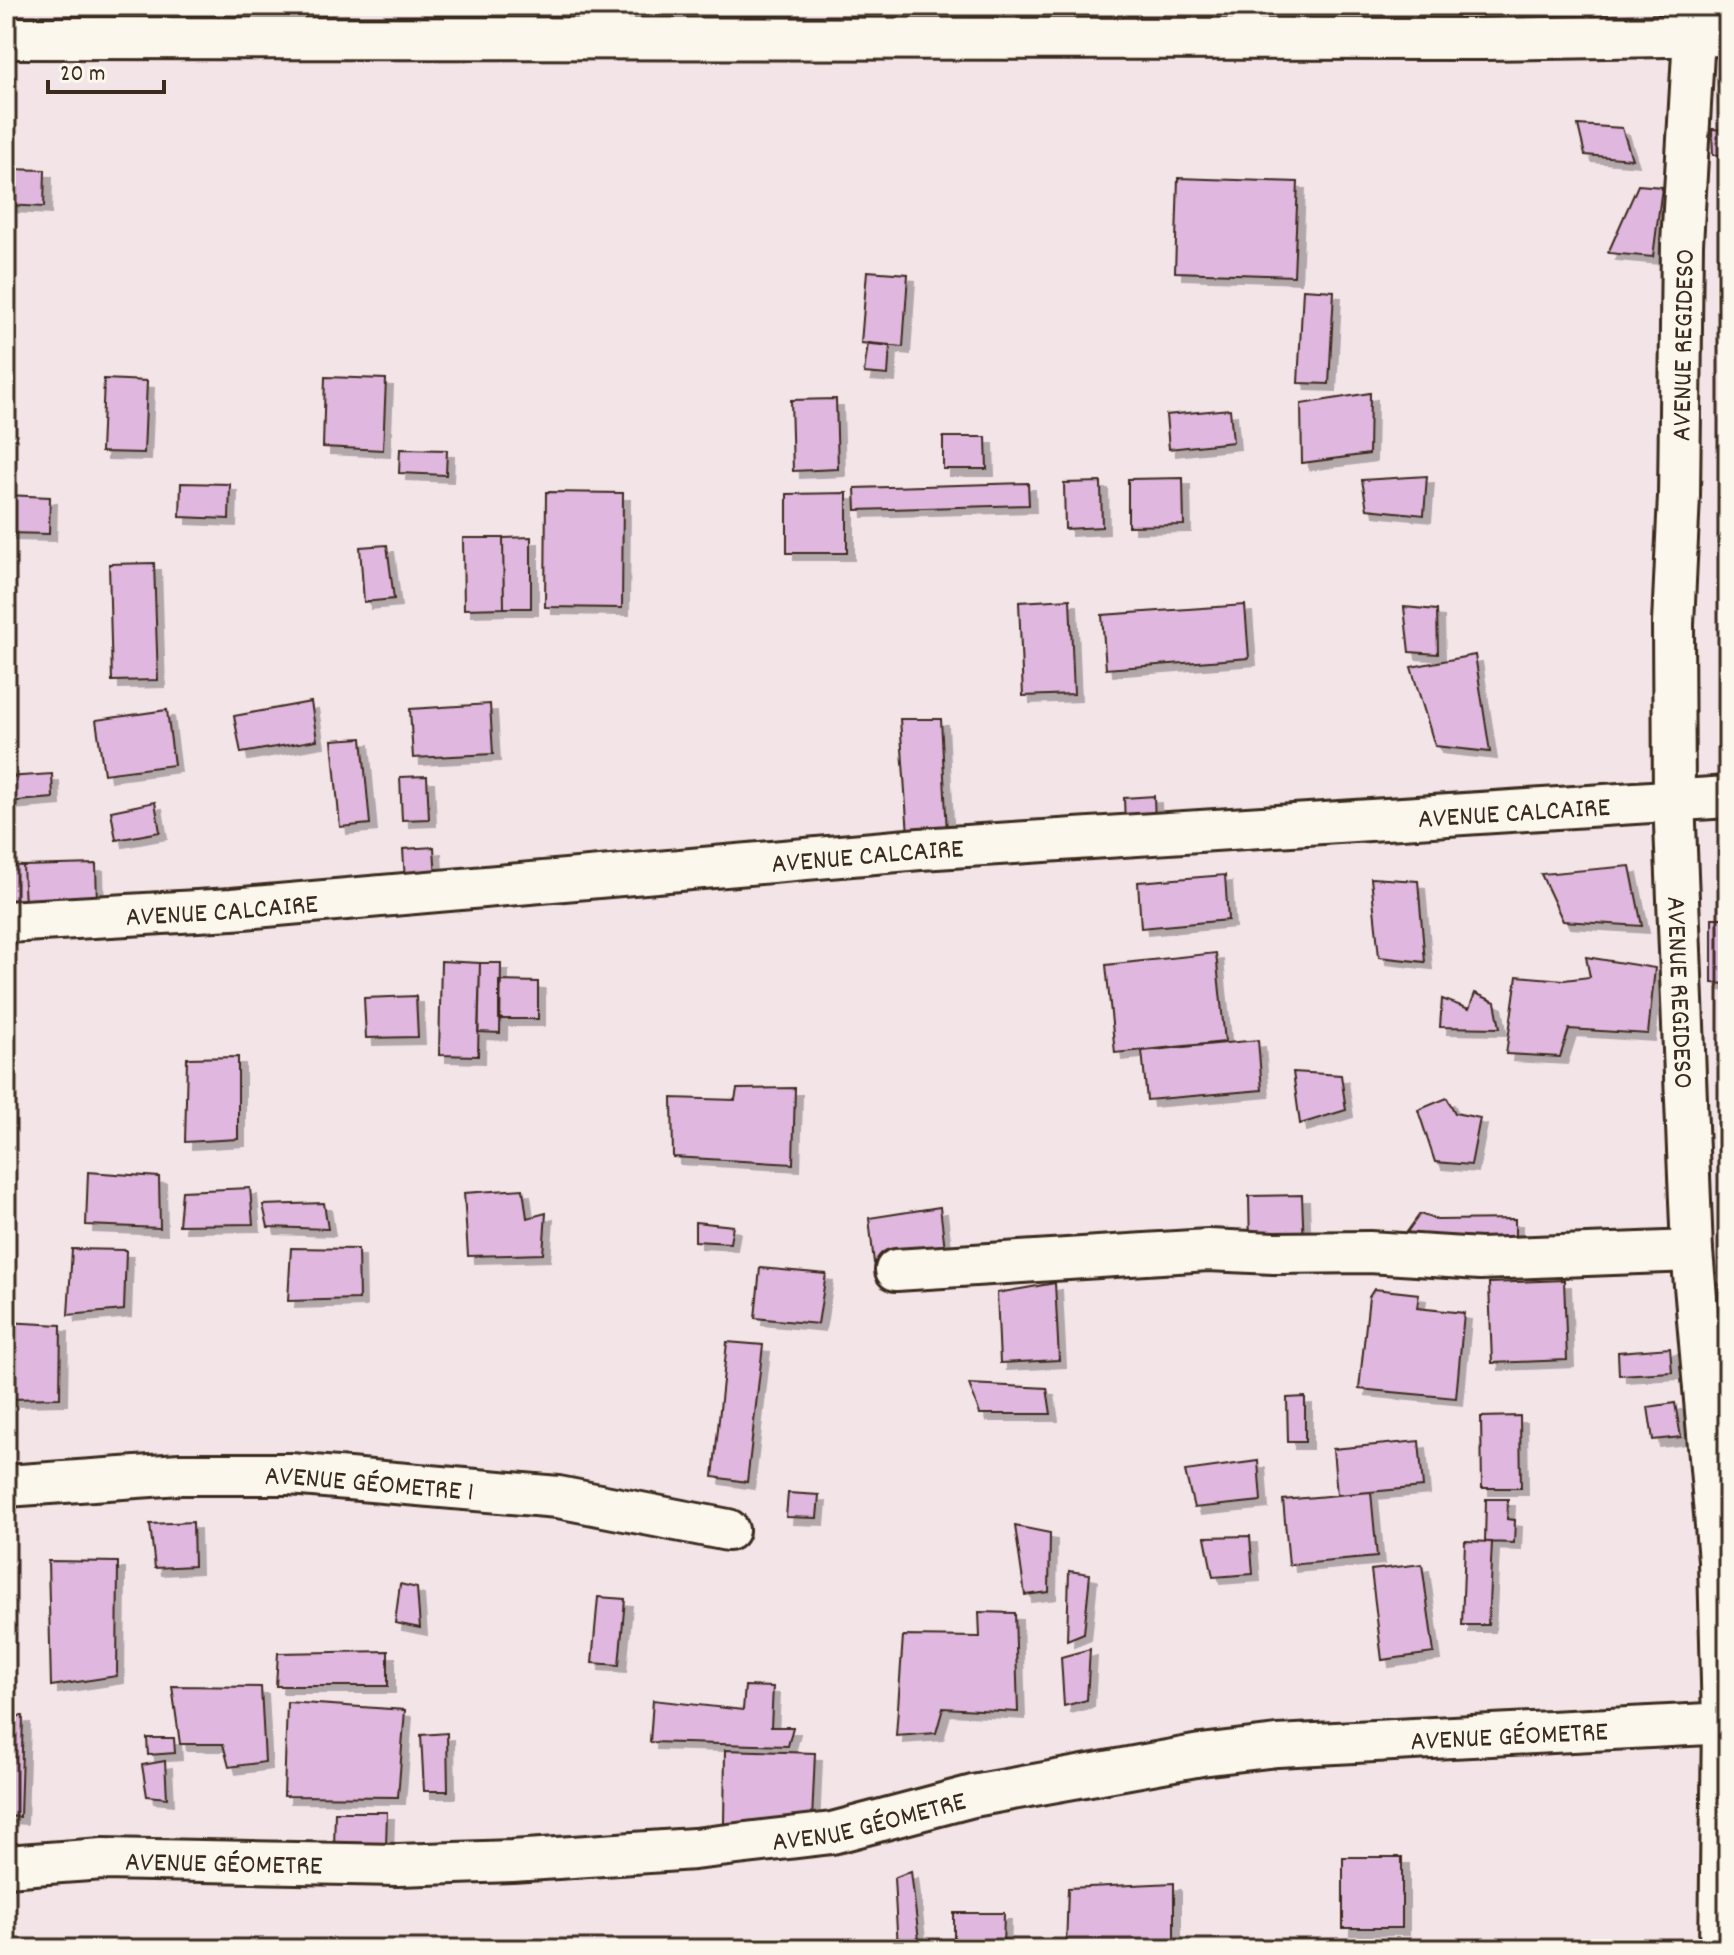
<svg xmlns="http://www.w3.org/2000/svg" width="1734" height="1955" viewBox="0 0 1734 1955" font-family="Dekko,sans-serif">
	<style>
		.building { fill: #e0b7de; stroke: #3b2a1e; stroke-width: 2; filter: url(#shadow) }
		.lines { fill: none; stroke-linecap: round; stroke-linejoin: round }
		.street-casing { stroke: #3b2a1e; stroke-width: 46 }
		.street { stroke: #fbf7ec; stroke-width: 40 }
		.labels { text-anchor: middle; stroke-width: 6; stroke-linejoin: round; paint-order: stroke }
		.street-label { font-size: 28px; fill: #3b2a1e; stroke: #fbf7ec }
	</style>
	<defs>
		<filter id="shadow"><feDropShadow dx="7" dy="7" stdDeviation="0" flood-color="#0004"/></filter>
	</defs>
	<rect width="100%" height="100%" fill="#f3e4e8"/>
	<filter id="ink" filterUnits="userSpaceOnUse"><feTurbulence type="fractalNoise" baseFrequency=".0125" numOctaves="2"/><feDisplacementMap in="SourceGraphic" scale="16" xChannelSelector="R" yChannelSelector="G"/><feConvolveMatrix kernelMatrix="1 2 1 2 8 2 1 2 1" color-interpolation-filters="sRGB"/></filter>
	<g filter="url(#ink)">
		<path class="building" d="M1578,125L1622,128L1632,159L1585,155Z
			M1712,129L1728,130V155H1713Z
			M6,169L45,170L44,207L6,205Z
			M1178,178L1298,182L1294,276L1175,272Z
			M1638,185L1662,187L1653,257L1608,253Z
			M867,271L908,274L903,347L861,343Z
			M1303,289L1334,291L1329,384L1298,383Z
			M868,343L890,345L888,375L864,373Z
			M325,377L386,379L383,450L323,447Z
			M104,379L147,381L144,453L101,452Z
			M1370,393L1369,454L1302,463L1301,404Z
			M836,399L838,469L793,471L791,400Z
			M1230,409L1233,442L1169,449L1166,415Z
			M943,437H986L987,469H943Z
			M400,449L447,450L446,475L399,473Z
			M1427,476L1424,515L1367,509L1362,480Z
			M1183,478L1184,525L1128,526V479Z
			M1101,482L1102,527L1065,529L1064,483Z
			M181,483L230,484L229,519L180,517Z
			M1028,483L1029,505L856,510L855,488Z
			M546,492L623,493L622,608L545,607Z
			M847,493V553H787V494Z
			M6,495L50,497L49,534L6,533Z
			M1728,502V541L1718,542L1722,503Z
			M531,537V608H504L503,538Z
			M463,538H503L504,608L464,609Z
			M387,545L394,599L364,602L360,547Z
			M154,563L158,680L112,681L109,564Z
			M1070,599L1074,694L1023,696L1019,602Z
			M1245,605L1249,658L1106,669L1102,615Z
			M1404,607L1437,610L1438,654L1409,652Z
			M1475,655L1490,752L1435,746L1411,667Z
			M311,702L317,740L241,753L234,716Z
			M490,704L493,754L413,758L410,709Z
			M167,710L174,765L104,774L96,720Z
			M900,719H941L947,833L908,835Z
			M362,738L370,824L340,827L332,740Z
			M52,774L53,798L6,802V777Z
			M427,776L429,819L402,820L400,777Z
			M1154,796L1155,824L1125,825L1124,798Z
			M155,802L160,832L116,840L111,811Z
			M434,847L436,880L405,881L403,849Z
			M96,864L97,903L25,905L23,866Z
			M6,865L23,866L25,905L6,906Z
			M1630,866L1642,926L1563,921L1541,874Z
			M1225,875L1228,920L1141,928L1138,882Z
			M1371,878L1418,881L1425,962L1379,957Z
			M1712,918H1728V984L1712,983Z
			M1216,953L1225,1042L1115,1053L1106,965Z
			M1586,957L1655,968L1648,1034L1569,1029L1560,1057L1506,1054L1517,976L1564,980L1590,977Z
			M441,961L480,963L478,1056L439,1055Z
			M480,963H501L500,1033L478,1032Z
			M499,981L538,982V1019H499Z
			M1475,993L1495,1002L1500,1028L1440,1027L1442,999L1469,1009Z
			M416,996L418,1037L366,1038L364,998Z
			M1258,1040L1262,1090L1147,1100L1142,1051Z
			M238,1057V1139L185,1142L187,1058Z
			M1293,1072L1341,1075L1346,1110L1300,1124Z
			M795,1088L793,1164L673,1157L672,1098L735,1100L737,1089Z
			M1447,1098L1455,1113L1480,1118L1471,1165L1435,1162L1418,1110Z
			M88,1172L159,1177L160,1228L86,1225Z
			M250,1188L253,1224L179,1225L182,1191Z
			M523,1189L527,1218L546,1213L543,1254L468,1256L464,1193Z
			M1302,1195L1304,1248H1250L1249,1196Z
			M324,1203L328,1229L268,1227L263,1205Z
			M940,1207L945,1249L874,1263L869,1218Z
			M1420,1214L1437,1220L1515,1219V1250H1451L1407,1232Z
			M695,1222L733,1226L730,1243L695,1241Z
			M291,1248L358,1249L359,1299L288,1301Z
			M72,1249L126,1250L124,1310L68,1315Z
			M760,1268L826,1274L818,1324L755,1318Z
			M1564,1280L1567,1360L1492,1363L1489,1283Z
			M1055,1283L1059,1360L1000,1363L997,1293Z
			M1374,1289L1419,1294L1417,1308L1464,1313L1456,1398L1359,1389L1369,1297Z
			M6,1322L61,1325L60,1398L6,1399Z
			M727,1342L763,1345L747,1482L713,1477Z
			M1670,1348L1672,1372L1619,1375L1618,1352Z
			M969,1384L1047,1388L1051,1414H980Z
			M1305,1397V1442H1288L1287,1398Z
			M1675,1403L1681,1437L1653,1440L1648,1407Z
			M1520,1416L1521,1488H1482L1481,1417Z
			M1419,1441L1423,1487L1337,1495L1333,1449Z
			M1258,1461L1261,1501L1194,1508L1185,1471Z
			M1371,1492L1377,1557L1289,1565L1283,1500Z
			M788,1493L819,1495L817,1518L786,1517Z
			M1486,1499H1508L1507,1519L1515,1520L1514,1543L1485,1542Z
			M193,1522L194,1566L155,1568L150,1524Z
			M1015,1526L1050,1533L1049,1592L1025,1595Z
			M1250,1536L1253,1574L1213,1577L1205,1537Z
			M1465,1541L1492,1542L1488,1625H1462Z
			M48,1561L118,1562L117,1676L51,1686Z
			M1422,1564L1434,1653L1382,1660L1371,1570Z
			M1069,1571L1090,1574L1084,1633L1067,1640Z
			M400,1584L417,1588L420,1628L395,1623Z
			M598,1597L625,1599L619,1665L592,1663Z
			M979,1612L1015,1613L1018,1712L943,1708L936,1733L896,1736L903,1636L980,1637Z
			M1090,1649L1087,1700L1064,1706L1061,1657Z
			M388,1651V1686H276L278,1653Z
			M172,1686L261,1687L265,1762L229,1767L223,1744H180Z
			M745,1686L773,1687L771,1727H793L788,1746L650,1742L653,1700L743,1710Z
			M287,1702L405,1710L398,1797L284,1796Z
			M23,1716L20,1817L6,1816V1717Z
			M447,1733L448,1791H424L421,1735Z
			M147,1738H174L175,1753L148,1755Z
			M725,1750L815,1753L812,1821L724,1824Z
			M165,1761L167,1798L147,1796L142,1765Z
			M335,1812H387L386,1847L334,1848Z
			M1343,1857H1402V1928H1343Z
			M911,1871L920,1949H898L894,1878Z
			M1174,1883V1949H1066L1068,1888Z
			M954,1913H1004L1003,1949H954Z"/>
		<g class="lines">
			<defs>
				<g id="street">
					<path id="s1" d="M1694,35L1682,244L1679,496L1673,624L1674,799L1692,1251L1719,1560L1723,1723L1720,1949"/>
					<path d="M6,38L1482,39L1728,35"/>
					<path id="s2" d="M6,922L232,909L920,849L1728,797"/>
					<path d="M896,1270L1208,1250L1274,1253L1369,1252L1480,1259L1692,1251"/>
					<path id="s3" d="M6,1486L180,1474H290L558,1497L728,1530"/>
					<path id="s4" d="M6,1866L103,1859L398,1865L512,1861L694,1849L832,1833L973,1796L1201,1755L1277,1746L1728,1723"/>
				</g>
			</defs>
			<use href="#street" class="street-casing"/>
			<use href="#street" class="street"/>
		</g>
	</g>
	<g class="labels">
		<g class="street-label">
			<text transform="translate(1681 345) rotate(-89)" y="10">AVENUE REGIDESO</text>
			<text dy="10" stroke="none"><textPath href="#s2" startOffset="1512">AVENUE CALCAIRE</textPath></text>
			<text dy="10" stroke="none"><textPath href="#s2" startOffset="864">AVENUE CALCAIRE</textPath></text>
			<text dy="10" stroke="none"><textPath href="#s2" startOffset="216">AVENUE CALCAIRE</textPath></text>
			<text dy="10" stroke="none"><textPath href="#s1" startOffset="958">AVENUE REGIDESO</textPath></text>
			<text dy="10" stroke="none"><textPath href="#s3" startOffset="364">AVENUE GÉOMETRE 1</textPath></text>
			<text dy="10" stroke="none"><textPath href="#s4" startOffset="1514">AVENUE GÉOMETRE</textPath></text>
			<text dy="10" stroke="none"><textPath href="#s4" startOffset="866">AVENUE GÉOMETRE</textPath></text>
			<text dy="10" stroke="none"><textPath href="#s4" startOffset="218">AVENUE GÉOMETRE</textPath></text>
		</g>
	</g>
	<rect width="1734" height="1955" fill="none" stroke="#fbf7ec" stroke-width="32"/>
	<rect x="16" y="16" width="1702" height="1923" fill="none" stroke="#3b2a1e" stroke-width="3" filter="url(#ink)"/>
	<path d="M48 80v12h116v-12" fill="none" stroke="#3b2a1e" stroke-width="4"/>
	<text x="60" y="80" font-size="24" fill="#3b2a1e" stroke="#fbf7ec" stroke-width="6" paint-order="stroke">20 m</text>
</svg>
